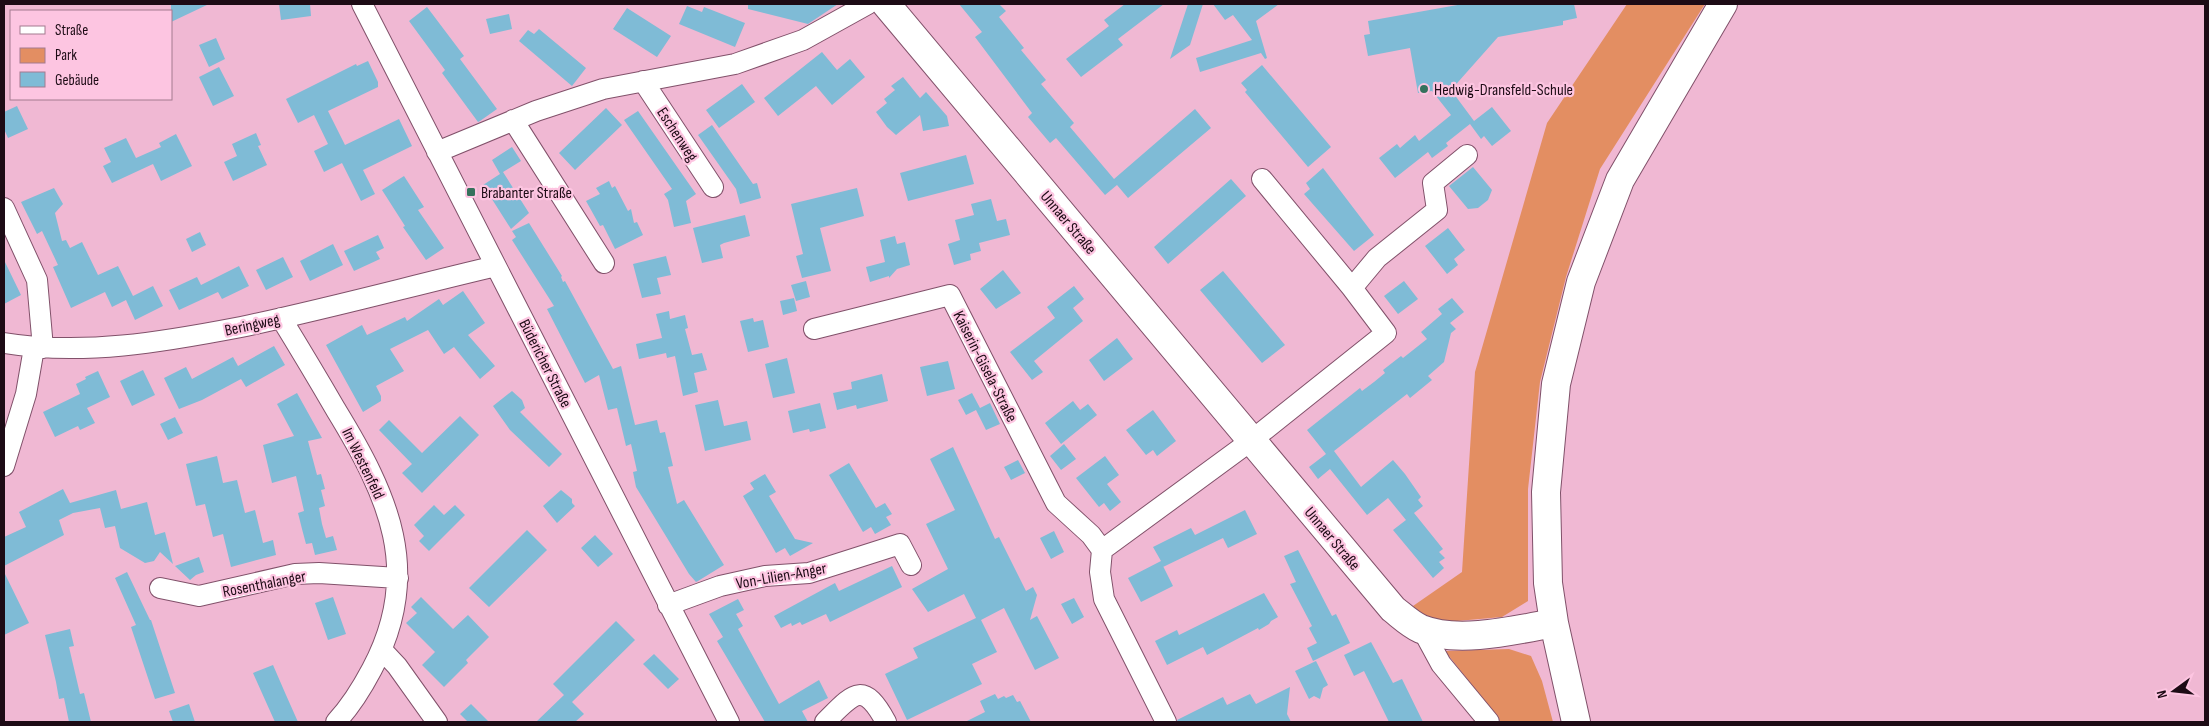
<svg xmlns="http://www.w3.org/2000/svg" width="2209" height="726" viewBox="0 0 2209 726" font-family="'Sofia Sans Condensed',sans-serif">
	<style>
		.green { fill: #e38e62 }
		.building { fill: #7fbbd6 }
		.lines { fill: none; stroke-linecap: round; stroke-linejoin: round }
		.street-casing { stroke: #81516a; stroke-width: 22 }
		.secondary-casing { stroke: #81516a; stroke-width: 30 }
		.street { stroke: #fff; stroke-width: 20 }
		.secondary { stroke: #fff; stroke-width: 28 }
		.poi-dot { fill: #35715c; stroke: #fdc5e1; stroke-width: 2 }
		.labels { text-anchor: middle; stroke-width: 4.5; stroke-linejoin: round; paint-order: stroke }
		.poi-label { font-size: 16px; fill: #1d0b15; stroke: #fdc5e1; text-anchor: start }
		.street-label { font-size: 16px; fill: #1d0b15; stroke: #fdc5e1 }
	</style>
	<rect width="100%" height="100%" fill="#f0b8d3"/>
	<path class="green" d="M1627,4H1705L1600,169L1566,277L1540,382L1528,489V601L1502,617L1446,622L1419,617L1413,606L1462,572L1475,372L1547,123Z
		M1509,649L1531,656L1542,681L1553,722H1501L1445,651Z"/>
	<path class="building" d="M171,4H209L171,22Z
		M279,4H310L311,16L281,20Z
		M748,4H838L808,24L748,9Z
		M959,4H999L1006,11L999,17L1024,48L1021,50L1046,80L1041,84L1074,123L1070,127L1114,179L1195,109L1211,128L1128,198L1117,185L1105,195L1056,138L1050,143L1028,117L1032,113L975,37L982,32Z
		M1125,4H1164L1118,39L1123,45L1081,77L1066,59L1109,26L1104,20Z
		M1188,4H1203L1190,45L1170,59Z
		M1213,4H1279L1256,21L1267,58L1265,59L1261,53L1200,72L1196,58L1252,40L1233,15L1225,20Z
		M1463,4H1574L1577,18L1563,21V25L1498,37L1451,90L1474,121L1492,107L1511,131L1492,146L1484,136L1481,139L1470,124L1446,143L1448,146L1432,158L1428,152L1395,178L1379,158L1397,144L1400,148L1415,135L1419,141L1451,115L1432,91L1418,93L1410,48L1368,56L1364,35L1370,34L1368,21Z
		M687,6L702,12L704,7L745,23L735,47L679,24Z
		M427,7L464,56L460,59L497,109L480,121L478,122L442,73L445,70L409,21Z
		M627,8L671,36L657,57L613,29Z
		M509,14L512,29L490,34L486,19Z
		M539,29L586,68L572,86L519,41L528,30L534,34Z
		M216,38L225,59L209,67L199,45Z
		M822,52L837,70L850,59L865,77L832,105L816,86L778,116L764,98Z
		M368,61L378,82V87L328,111L345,145L399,119L412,146L363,170L375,194L361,201L342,163L324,172L314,151L328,144L314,115L298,123L286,99L356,64L357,66Z
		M1262,65L1331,147L1308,167L1245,92L1247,90L1241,83Z
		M219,67L234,96L213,106L199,77Z
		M903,77L920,98L926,92L947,116L949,126L923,131L920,115L896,135L887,127L876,112L887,103L884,99L895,90L891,86Z
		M742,84L755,102L719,128L706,110Z
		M17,106L28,129L8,138L4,129V112Z
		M606,108L622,125L575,170L559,153Z
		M638,111L696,194L686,201L691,223L674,227L668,200L664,194L672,189L624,120Z
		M712,125L753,184L757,183L761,198L740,204L736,189L698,135Z
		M256,133L261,145L258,146L267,165L233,181L224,162L237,156L232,144Z
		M176,134L192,166L161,181L153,164L112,183L103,166L111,162L104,148L126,138L136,158L161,147L159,143Z
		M512,147L521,161L503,172L529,213L511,229L483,185L500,174L492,160Z
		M966,155L974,184L908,201L900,173Z
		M1473,167L1492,190L1488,200L1478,208L1468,209L1449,186Z
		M1323,168L1374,235L1354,251L1304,194L1310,189L1306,183Z
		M404,176L424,207L418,210L444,248L426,260L403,227L405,226L382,190Z
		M1231,179L1246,196L1168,264L1154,247Z
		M609,181L612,188L615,186L628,211L631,209L634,223L637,222L643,235L615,249L603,225L600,226L586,201L600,194L596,188Z
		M54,188L63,204L55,213L62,241L66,240L70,248L82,242L98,275L118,266L133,296L153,286L163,306L135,320L126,300L112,307L105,292L71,308L53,267L58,265L42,231L37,234L21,202Z
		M857,188L864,216L820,228L831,271L802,278L796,256L803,254L791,204Z
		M991,199L997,221L1006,219L1010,235L979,243L981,251L970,254L971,260L954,265L948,244L960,240L955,220L974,215L971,204Z
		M745,215L750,236L724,243L720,245L723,258L702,263L693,228Z
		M529,223L562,276L561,277L563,282L565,281L613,369L621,366L635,425L657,420L660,433L665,432L673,466L668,467L677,504L684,500L724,565L698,581L696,582L689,574L636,487L633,472L637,471L631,444L626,446L617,408L608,410L599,375L585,383L547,309L554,306L512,240L516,237L512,231Z
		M1448,228L1465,250L1454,259L1458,265L1447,274L1425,246Z
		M200,232L206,245L192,252L186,239Z
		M378,235L384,248L376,252L380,259L354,271L344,251Z
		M895,236L897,244L905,242L910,265L897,269L889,278V276L870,282L866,267L885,262L880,240Z
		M333,244L343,265L310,281L300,261Z
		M666,256L671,275L657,278L661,294L642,298L633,264Z
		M283,257L293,277L266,290L256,270Z
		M4,260L21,295L4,304Z
		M239,266L249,286L222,299L218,292L179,310L169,290L197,277L201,285Z
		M1003,270L1021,293L996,309L980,289Z
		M1223,271L1285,345L1262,363L1200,290Z
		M806,281L810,297L796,301L791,285Z
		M1404,281L1418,299L1398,314L1384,296Z
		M1074,286L1084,299L1073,308L1083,321L1034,361L1043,372L1032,380L1010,352L1055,318L1047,307Z
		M463,291L485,323L468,335L495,366L480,379L454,347L444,354L428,330L390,349L404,371L376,386L381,396V401L363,412L326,345L362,325L367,335L405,317L407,321L439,299L443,305Z
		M794,298L797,311L783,315L780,301Z
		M1452,298L1464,312L1450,323L1456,329L1451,333L1444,362L1428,376L1432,380L1410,398L1407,394L1334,451L1361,487L1393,460L1405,474L1421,497L1418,500L1423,506L1414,513L1443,549L1439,552L1445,558L1439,562L1444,568L1433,578L1393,530L1406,520L1388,498L1367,515L1330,469L1318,479L1309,467L1326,454L1307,430L1360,388L1362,391L1374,382L1385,373L1383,370L1401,356L1403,358L1427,339L1421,332L1442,314L1438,309Z
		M669,311L670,319L685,315L688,328L685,329L692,355L702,353L707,370L694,373L698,392L683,396L675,356L667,358L666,353L639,359L636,344L662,338L656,314Z
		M753,318L754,322L763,320L769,347L748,352L740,321Z
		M1117,338L1133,359L1104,381L1089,360Z
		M274,346L285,365L246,387L241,379L202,400L179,409L164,378L186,367L192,379L233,357L238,366Z
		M787,358L795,393L773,398L765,364Z
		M948,361L955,389L927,396L920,367Z
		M143,370L155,395L132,406L120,381Z
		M98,371L110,397L87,408L95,423L80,430L78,426L55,437L43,412L80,394L76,384L86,379L85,377Z
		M882,374L888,401L857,409L856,405L837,410L833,393L852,389L851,382Z
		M512,391L522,400L525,408L520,412L562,454L549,467L510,430L493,406Z
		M297,393L322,438L308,441L317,475L321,474L325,489L321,490L325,506L319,508L322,524L326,538L333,536L337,550L315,555L312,543L306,544L302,529L298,513L304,511L296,476L272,483L263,445L294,436L277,404Z
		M972,393L980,408L990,403L1000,424L986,430L976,410L966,415L958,400Z
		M718,400L724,426L747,421L751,440L705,451L695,405Z
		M1073,401L1080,410L1088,404L1097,415L1061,444L1045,423Z
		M820,403L826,428L810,432L809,429L793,433L788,411Z
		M1153,410L1176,441L1157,456L1153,450L1146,455L1126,430Z
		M460,416L479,435L422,493L402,473L412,464L379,430L389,420L422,453Z
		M175,417L183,433L168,440L160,424Z
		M1064,444L1076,459L1061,470L1050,456Z
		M953,447L995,539L999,537L1026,591L1033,587L1037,595L1030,620L1037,616L1059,658L1035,670L1004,608L981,620L997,652L972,664L982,684L907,720L885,674L918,658L913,648L976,618L964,594L928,612L912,589L948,569L926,524L955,510L930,459Z
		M217,456L223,483L237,480L245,513L255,510L263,543L273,540L276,555L231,567L223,534L213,537L205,504L196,506L186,464Z
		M1105,456L1119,475L1107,484L1121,502L1110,511L1104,503L1099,507L1076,478Z
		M1018,460L1025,473L1011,480L1004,467Z
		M849,463L876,508L885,503L892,514L886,517L891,525L875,534L871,527L863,532L829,475Z
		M765,474L776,492L769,496L795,539L813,543L790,556L785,548L776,553L743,496L754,489L750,483Z
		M63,489L71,505L70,503L116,490L121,509L147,502L155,535L165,532L173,564L160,552L154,561L145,563L120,548L115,526L105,528L100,508L73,513L59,520L64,535L4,566V537L26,527L19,512Z
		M561,490L572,499V503L575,506L557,523L543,506Z
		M434,505L444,515L455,505L465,515L429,551L419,541L424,536L414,525Z
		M1245,510L1257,534L1228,548L1223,538L1163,567L1161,562L1173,586L1141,602L1128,578L1161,561L1153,547L1191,528L1195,535Z
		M527,530L547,550L489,607L469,588Z
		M1054,531L1064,552L1051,559L1040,538Z
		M595,535L613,554L598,567L581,548Z
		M1298,550L1332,616L1336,614L1350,643L1313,661L1307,648L1317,643L1309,628L1312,626L1290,584L1296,582L1284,556Z
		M199,557L204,572L196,575L190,580L175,566Z
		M892,566L902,587L830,622L826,614L802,625L800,622L792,626L791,623L781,628L774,616L835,583L839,591Z
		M4,572L29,623L4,635Z
		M127,572L150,620H151L175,693L155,699L131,627L136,625L115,578Z
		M1264,593L1278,617L1271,621L1269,624L1259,630L1258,628L1207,655L1203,647L1167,665L1155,641L1177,630L1179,635Z
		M333,597L346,634L328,640L315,603Z
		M421,597L453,629L468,615L489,637L466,660L468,663L444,687L422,665L435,652L406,623L417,613L411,607Z
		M1074,598L1084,617L1072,624L1061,604Z
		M738,599L744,610L736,614L743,626L738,629L779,704L819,680L828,698L802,711L808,722H765L717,641L723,637L709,614Z
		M616,621L635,640L572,702L566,696L584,714L575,722H536L564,695L553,684Z
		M70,629L74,646L69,647L80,694L84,693L91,722H69L64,698L59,699L56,682L45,635Z
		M1371,642L1393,683L1402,679L1423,722H1389L1364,671L1354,676L1344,655Z
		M654,654L679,679L668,689L643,664Z
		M1316,661L1328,685L1323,688L1320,699L1314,696L1309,699L1295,671Z
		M273,665L286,695L298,722H275L266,702L253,673Z
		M1290,687L1287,714L1291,722H1178L1177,720L1223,697L1227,705L1250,694L1256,704Z
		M995,694L998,699L1004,696L1006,698L1013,695L1017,702L1020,701L1031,722H965L985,712L980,701Z
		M189,704L195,722H173L169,711Z
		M471,704L489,722H468L460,714Z"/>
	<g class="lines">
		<defs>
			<path id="street" d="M362,4L729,722
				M643,81L713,187
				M513,120L604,263
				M437,152L536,111L603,89L735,64L803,40L868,4
				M4,208L37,280L43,348
				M1352,288L1377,258L1437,210L1433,183L1467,155
				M281,318C300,349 318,379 336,410C388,495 424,572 372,669C362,688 351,706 336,722
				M814,329L950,295L1056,503L1091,535L1102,550
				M4,343C83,356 163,342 241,327C327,309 411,286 496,266
				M4,466L26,394L34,348
				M160,588L199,596L295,574L319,573L398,578
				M668,605L720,586L765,576L809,573L900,544L911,565
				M1422,629L1441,664L1489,722
				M382,650L397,666L437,722
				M825,722C853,694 863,679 886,722
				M1166,722L1104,599L1100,572L1102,550L1252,440L1386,333L1352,288L1262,179"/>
			<path id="secondary" d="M886,4L1393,609C1402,616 1410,624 1421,629C1458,644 1516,630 1554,623
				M1576,722L1554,623L1548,583L1546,492L1556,384L1581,282L1620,180L1723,4"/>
		</defs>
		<use href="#street" class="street-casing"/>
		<use href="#secondary" class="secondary-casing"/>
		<use href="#street" class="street"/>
		<use href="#secondary" class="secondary"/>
	</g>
	<g class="poi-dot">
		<circle cx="1424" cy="89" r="5"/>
		<rect x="466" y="187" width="10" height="10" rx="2.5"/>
	</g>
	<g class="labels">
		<g class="poi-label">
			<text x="1434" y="95">Hedwig-Dransfeld-Schule</text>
			<text x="481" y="198">Brabanter Straße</text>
		</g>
		<g class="street-label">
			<text transform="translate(678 134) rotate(57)" y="6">Eschenweg</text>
			<text transform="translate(1069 222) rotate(50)" y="6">Unnaer Straße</text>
			<text transform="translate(252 324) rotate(-12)" y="6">Beringweg</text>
			<text transform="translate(546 363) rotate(63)" y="6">Büdericher Straße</text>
			<text transform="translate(986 366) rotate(63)" y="6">Kaiserin-Gisela-Straße</text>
			<text transform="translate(364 463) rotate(64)" y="6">Im Westenfeld</text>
			<text transform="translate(1333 538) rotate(50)" y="6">Unnaer Straße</text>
			<text transform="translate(781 575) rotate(-10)" y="6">Von-Lilien-Anger</text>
			<text transform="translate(264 583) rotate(-11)" y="6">Rosenthalanger</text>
		</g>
	</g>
	<rect width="2209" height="726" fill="none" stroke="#1d0b15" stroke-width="10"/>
	<rect x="10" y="10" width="162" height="90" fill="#fdc5e1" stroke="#a37b8f"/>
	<rect x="20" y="26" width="25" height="8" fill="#ffffff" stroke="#a37b8f"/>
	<text x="55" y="35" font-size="15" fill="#1d0b15">Straße</text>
	<rect x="20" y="48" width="25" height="15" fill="#e38e62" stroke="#a37b8f"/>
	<text x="55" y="60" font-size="15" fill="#1d0b15">Park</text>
	<rect x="20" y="72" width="25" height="15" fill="#7fbbd6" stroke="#a37b8f"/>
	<text x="55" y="85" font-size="15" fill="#1d0b15">Gebäude</text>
	<g transform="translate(2174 691) rotate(255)" stroke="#fdc5e1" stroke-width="4" paint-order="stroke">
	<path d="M0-4L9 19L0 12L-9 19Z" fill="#1d0b15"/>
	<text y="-8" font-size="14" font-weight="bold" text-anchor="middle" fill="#1d0b15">N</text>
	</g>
</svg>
